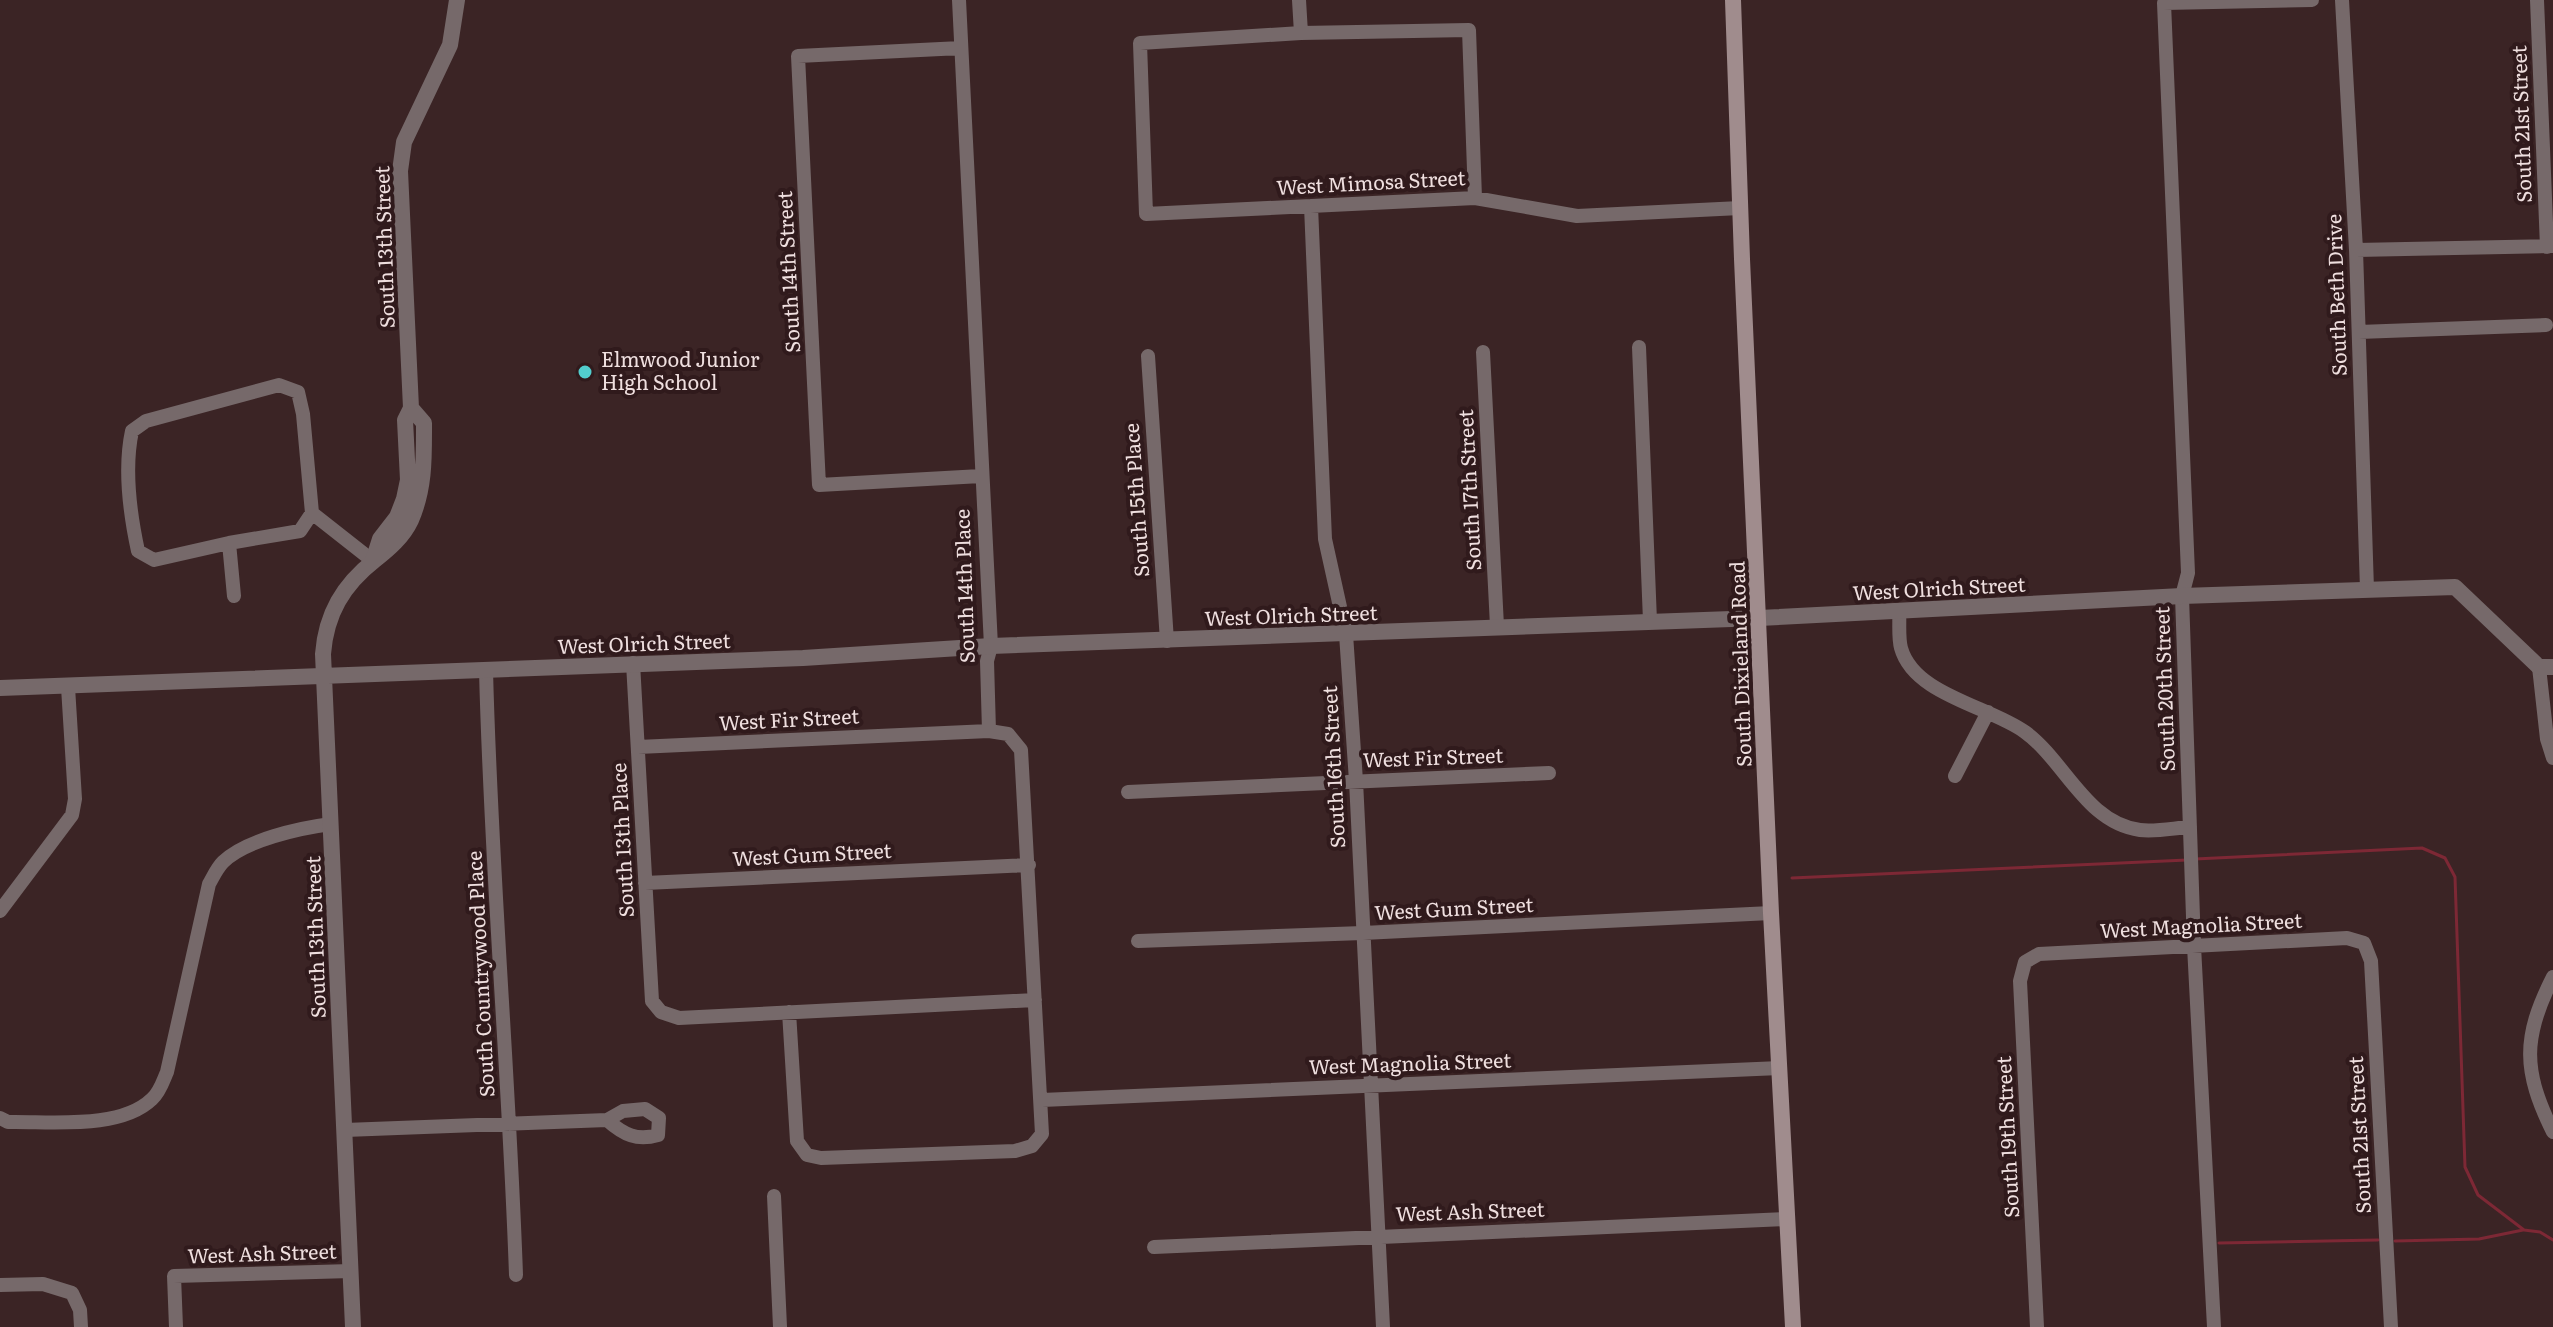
<svg xmlns="http://www.w3.org/2000/svg" width="2553" height="1327" viewBox="0 0 2553 1327" font-family="Literata,serif">
	<style>
		.lines { fill: none; stroke-linecap: round; stroke-linejoin: round }
		.stream { stroke: #7d2835; stroke-width: 3 }
		.minor { stroke: #76696a; stroke-width: 14 }
		.tertiary { stroke: #76696a; stroke-width: 16 }
		.secondary { stroke: #a08c8d; stroke-width: 16 }
		.poi-dot { fill: #52cdcd; stroke: #301a1c; stroke-width: 3 }
		.labels { text-anchor: middle; stroke-width: 8; stroke-linejoin: round; paint-order: stroke }
		.street-label { font-size: 20px; fill: #efdfdf; stroke: #301a1c }
		.poi-label { font-size: 20px; fill: #efdfdf; stroke: #301a1c; text-anchor: start }
	</style>
	<rect width="100%" height="100%" fill="#3b2425"/>
	<g class="lines">
		<path class="stream" d="M2195,859L2422,848L2445,858L2455,877L2465,1167L2478,1195L2524,1230L2540,1232L2553,1240
			M1792,878L2187,860
			M2395,1241L2479,1239L2523,1230
			M2219,1243L2378,1240"/>
		<path class="minor" d="M1299,0L1301,33
			M2342,0L2356,250L2367,589
			M2537,0L2547,247
			M961,48L798,56L819,485L981,476
			M1475,198L1469,30L1301,33L1140,43L1146,214L1475,198L1577,216L1740,208
			M1311,206L1325,539L1346,634L1356,781L1383,1327
			M2356,250L2553,246
			M2359,332L2546,325
			M1639,347L1650,621
			M1483,352L1497,626
			M1148,356L1167,641
			M279,385L298,392L303,414L312,513L300,531L229,543L154,560L138,551C130,514 124,468 132,431L146,421Z
			M312,513L373,561
			M229,543L234,596
			M1899,611C1900,622 1898,637 1901,648C1914,695 1989,706 2025,732C2065,761 2086,823 2140,830C2156,832 2174,828 2190,827
			M633,663L652,1001L661,1012L679,1018L1035,1000
			M2539,667L2547,739L2553,758
			M486,670C491,872 509,1073 516,1275
			M638,747L989,731
			M1955,776L1988,712
			M1128,792L1549,773
			M645,883L1029,865
			M0,911L72,815L75,799L68,687
			M1138,941L1363,933L1771,913
			M2553,977C2522,1038 2523,1071 2553,1132
			M789,1012L797,1141L807,1155L821,1158L1015,1151L1032,1146L1042,1134L1021,750L1008,734L989,731L987,661L991,646L959,0
			M1042,1100L1780,1068
			M0,1118L8,1122C51,1121 120,1130 152,1099C160,1092 163,1081 167,1072L209,884C213,877 217,868 223,862C245,840 300,828 331,824
			M345,1130L607,1120L623,1111L645,1109L659,1118L658,1135C637,1141 624,1135 607,1120
			M774,1196L780,1327
			M1154,1247L1787,1219
			M0,1285L43,1284L72,1293L80,1310L81,1327
			M176,1327L174,1276L351,1271
			M2037,1327L2020,981L2025,962L2039,954L2347,938L2364,943L2371,961L2391,1327
			M2214,1327L2194,946L2182,596L2188,573L2164,3L2312,0"/>
		<path class="tertiary" d="M373,561L380,539L397,517L404,499L408,480L405,420L411,408L400,171L404,142L450,45L457,0
			M0,688L803,658L991,646L1759,618L2182,596L2455,587L2539,667H2553
			M353,1327L323,654C326,614 343,585 375,560C389,549 403,537 411,520C425,488 424,457 424,423L411,408"/>
		<path class="secondary" d="M1733,0L1742,259L1771,913L1793,1327"/>
	</g>
	<circle class="poi-dot" cx="585" cy="372" r="8"/>
	<g class="labels">
		<g class="street-label">
			<text transform="translate(2522 124) rotate(-92)" y="7">South 21st Street</text>
			<text transform="translate(1371 183) rotate(-3)" y="7">West Mimosa Street</text>
			<text transform="translate(385 247) rotate(-92)" y="7">South 13th Street</text>
			<text transform="translate(789 272) rotate(-93)" y="7">South 14th Street</text>
			<text transform="translate(2337 295) rotate(-92)" y="7">South Beth Drive</text>
			<text transform="translate(1470 490) rotate(-93)" y="7">South 17th Street</text>
			<text transform="translate(1137 500) rotate(-94)" y="7">South 15th Place</text>
			<text transform="translate(965 586) rotate(-92)" y="7">South 14th Place</text>
			<text transform="translate(1939 589) rotate(-3)" y="7">West Olrich Street</text>
			<text transform="translate(1291 616) rotate(-2)" y="7">West Olrich Street</text>
			<text transform="translate(644 644) rotate(-2)" y="7">West Olrich Street</text>
			<text transform="translate(1741 664) rotate(-92)" y="7">South Dixieland Road</text>
			<text transform="translate(2165 689) rotate(-92)" y="7">South 20th Street</text>
			<text transform="translate(789 720) rotate(-3)" y="7">West Fir Street</text>
			<text transform="translate(1433 758) rotate(-2)" y="7">West Fir Street</text>
			<text transform="translate(1334 767) rotate(-93)" y="7">South 16th Street</text>
			<text transform="translate(623 840) rotate(-93)" y="7">South 13th Place</text>
			<text transform="translate(812 855) rotate(-3)" y="7">West Gum Street</text>
			<text transform="translate(1454 909) rotate(-3)" y="7">West Gum Street</text>
			<text transform="translate(2201 926) rotate(-3)" y="7">West Magnolia Street</text>
			<text transform="translate(316 937) rotate(-92)" y="7">South 13th Street</text>
			<text transform="translate(481 974) rotate(-93)" y="7">South Countrywood Place</text>
			<text transform="translate(1410 1064) rotate(-2)" y="7">West Magnolia Street</text>
			<text transform="translate(2360 1135) rotate(-93)" y="7">South 21st Street</text>
			<text transform="translate(2008 1137) rotate(-93)" y="7">South 19th Street</text>
			<text transform="translate(1470 1212) rotate(-2)" y="7">West Ash Street</text>
			<text transform="translate(262 1254) rotate(-2)" y="7">West Ash Street</text>
		</g>
		<g class="poi-label">
			<text x="601" y="367">Elmwood Junior<tspan x="601" dy="23">High School</tspan></text>
		</g>
	</g>
</svg>
